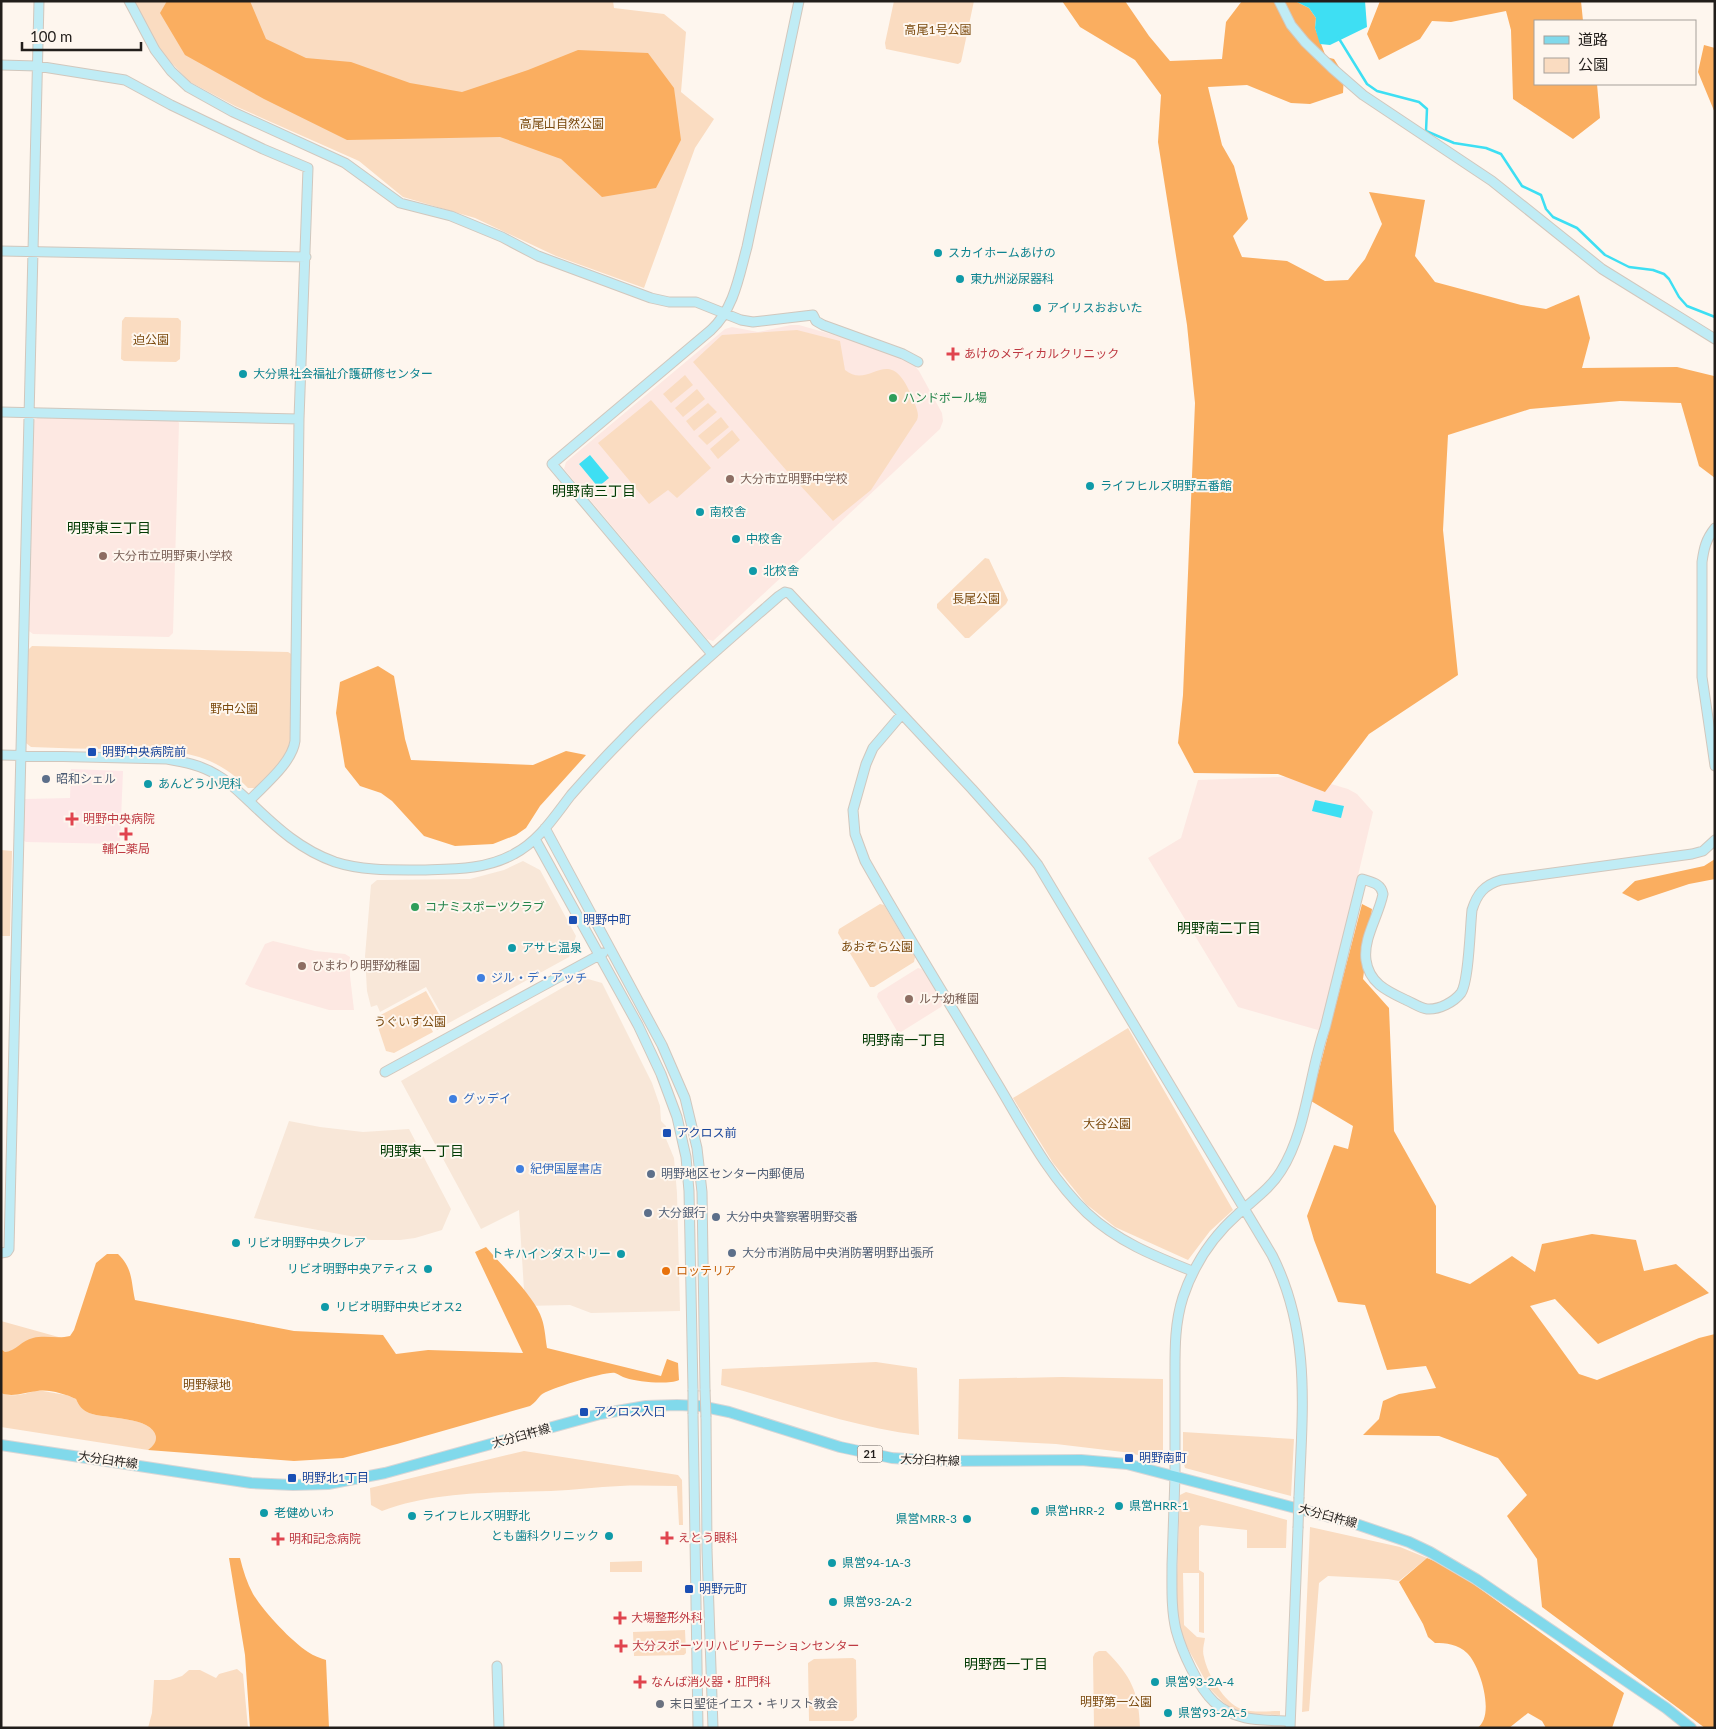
<svg xmlns="http://www.w3.org/2000/svg" width="1716" height="1729" viewBox="0 0 1716 1729" font-family="Lato,'Noto Sans JP',sans-serif">
	<style>
		.built { fill: #f8e7d8 }
		.education { fill: #fde8e2 }
		.medical { fill: #fde7e7 }
		.green { fill: #fadcc1 }
		.forest { fill: #faae60 }
		.water { fill: #3edff3 }
		.lines { fill: none; stroke-linecap: round; stroke-linejoin: round }
		.stream { stroke: #3edff3; stroke-width: 2.5 }
		.secondary-casing { stroke: #d1c7bd; stroke-width: 11 }
		.primary-casing { stroke: #d7d6d6; stroke-width: 12 }
		.secondary { stroke: #c0ecf5; stroke-width: 9 }
		.primary { stroke: #81d9eb; stroke-width: 10 }
		.secondary-bridge-casing { stroke: #d1c7bd; stroke-width: 11; stroke-linecap: butt }
		.secondary-bridge { stroke: #c0ecf5; stroke-width: 9 }
		.culture-dot { fill: #0f9aa8; stroke: #fef6ee; stroke-width: 2 }
		.health-dot { fill: #e0444e; stroke: #fef6ee; stroke-width: 2 }
		.leisure-dot { fill: #2e9e5b; stroke: #fef6ee; stroke-width: 2 }
		.education-dot { fill: #8d6e63; stroke: #fef6ee; stroke-width: 2 }
		.transit-dot { fill: #1a4fb4; stroke: #fef6ee; stroke-width: 2 }
		.service-dot { fill: #5c6f8a; stroke: #fef6ee; stroke-width: 2 }
		.shop-dot { fill: #3f7fe0; stroke: #fef6ee; stroke-width: 2 }
		.food-dot { fill: #e8710a; stroke: #fef6ee; stroke-width: 2 }
		.worship-dot { fill: #6b7280; stroke: #fef6ee; stroke-width: 2 }
		.labels { text-anchor: middle; stroke-width: 4; stroke-linejoin: round; paint-order: stroke }
		.shield { fill: #fef6ee; stroke: #645f5a; stroke-width: 1 }
		.shield-label { font-size: 11px; font-weight: bold; fill: #221e1b }
		.park-label { font-size: 12px; fill: #7a490d; stroke: #fef6ee }
		.culture-label { font-size: 12px; fill: #0d838f; stroke: #fef6ee; text-anchor: start }
		.health-label { font-size: 12px; fill: #be3a42; stroke: #fef6ee; text-anchor: start }
		.leisure-label { font-size: 12px; fill: #27864d; stroke: #fef6ee; text-anchor: start }
		.education-label { font-size: 12px; fill: #785e54; stroke: #fef6ee; text-anchor: start }
		.transit-label { font-size: 12px; fill: #164399; stroke: #fef6ee; text-anchor: start }
		.service-label { font-size: 12px; fill: #4e5e75; stroke: #fef6ee; text-anchor: start }
		.shop-label { font-size: 12px; fill: #366cbe; stroke: #fef6ee; text-anchor: start }
		.food-label { font-size: 12px; fill: #c56008; stroke: #fef6ee; text-anchor: start }
		.street-label { font-size: 12px; fill: #221e1b; stroke: #fef6ee }
		.worship-label { font-size: 12px; fill: #5b616d; stroke: #fef6ee; text-anchor: start }
		.neighbourhood-label { font-size: 14px; fill: #023b04; stroke: #fef6ee }
	</style>
	<rect width="100%" height="100%" fill="#fef6ee"/>
	<path class="built" d="M523,861L540,870L576,936L569,957L447,1024L426,987L380,1012L377,1005L371,1007L367,991L365,956L371,885L377,880H382L470,879L504,870Z
		M581,977L602,983L652,1083L660,1106L661,1121L666,1126L664,1134L674,1158L677,1193L680,1311L591,1313L570,1305L525,1306L519,1210L481,1229L401,1081Z
		M289,1121L320,1127L363,1132L409,1129L451,1209L442,1230L415,1238L400,1240H371L254,1218Z"/>
	<path class="education" d="M791,325H799L848,339L906,359L914,365L919,371L942,413L943,421L940,429L713,641L707,639L564,469L566,462L725,329L732,327L758,332Z
		M39,417L177,420L179,423L173,633L169,637L33,634L29,631L33,421Z
		M1304,776L1348,789L1357,794L1373,812L1322,1028L1318,1030L1238,1007L1148,858L1181,838L1198,780Z
		M273,941L315,951L345,954L350,957V976L354,1010H329L250,987L245,984L265,944Z
		M918,968L922,969L943,1003L941,1007L901,1032L897,1031L877,997L878,993Z"/>
	<path class="medical" d="M71,769L123,771L120,844L26,842L23,840L25,799L70,798Z"/>
	<path class="green" d="M133,1H613L614,8L664,14L686,32L681,92L714,119L695,148L644,288L556,256L475,218L403,197L359,161L235,106L190,82L160,51Z
		M894,1H974L961,62L958,64L886,49L885,43Z
		M125,317L178,318L181,321L180,359L176,362L124,361L121,359L122,321Z
		M797,330L840,341L845,370C871,391 889,340 912,397C915,405 920,413 917,420L871,490L833,521L786,470L693,362L722,335Z
		M685,375L693,385L671,403L663,394Z
		M697,389L705,399L683,417L675,408Z
		M651,400L711,468L677,498L668,490L649,504L598,443Z
		M708,403L717,412L694,431L686,421Z
		M721,417L729,427L707,445L698,436Z
		M732,430L740,440L718,459L710,449Z
		M985,558L989,559L1008,600L1006,604L969,638H965L937,608V604Z
		M32,646L288,652L293,655L290,746L284,759L255,788H248C207,747 170,751 116,749C88,749 59,748 31,747L26,743L28,650Z
		M1,850L12,851L10,936H1Z
		M880,904L884,905L915,957L914,962L874,987H870L838,933L839,929Z
		M426,991L445,1025L437,1030L434,1025L431,1028L433,1032L394,1053L386,1051L375,1018Z
		M1128,1028L1233,1210L1210,1231L1188,1260L1115,1227L1086,1204L1053,1163L1013,1098Z
		M1,1321L62,1338H34L11,1351L5,1352L1,1349Z
		M876,1362L917,1368L919,1435C851,1427 787,1402 721,1385L722,1369Z
		M1062,1377L1163,1379V1460L1123,1452L1056,1444L958,1439L959,1379Z
		M37,1390L66,1395L76,1399C79,1406 82,1410 89,1413C104,1419 153,1416 156,1437C156,1443 153,1447 148,1450L1,1427V1393C12,1398 26,1394 37,1390Z
		M1183,1432L1294,1439L1291,1496L1185,1468L1183,1461Z
		M524,1451L678,1475L682,1480L683,1525H679L677,1486C658,1486 639,1485 620,1486C597,1487 574,1490 551,1491C494,1493 436,1491 382,1511L371,1505L370,1488Z
		M1186,1492L1287,1520L1286,1548H1247V1530L1201,1525L1199,1527V1570L1204,1573V1633L1199,1632V1573H1183L1184,1625L1197,1637L1205,1638C1204,1644 1202,1651 1204,1657C1207,1674 1225,1703 1241,1709C1253,1713 1268,1711 1280,1711V1715L1249,1714L1231,1708L1224,1703L1210,1689L1186,1645L1181,1630L1176,1604L1180,1495Z
		M1310,1527L1400,1547L1427,1558L1399,1581L1388,1579L1328,1576L1319,1583L1309,1711L1302,1712Z
		M642,1561V1572H610V1562Z
		M685,1630L686,1653L684,1655L634,1656L633,1632Z
		M1099,1651H1106C1131,1676 1139,1692 1140,1728H1094L1093,1657L1095,1653Z
		M853,1658L856,1660L857,1717L853,1721H809L808,1663L814,1659Z
		M237,1669L243,1674L248,1728H148L152,1713L154,1680H170L182,1676L189,1670H200L216,1678L219,1674Z"/>
	<path class="forest" d="M167,1H250L266,39L306,58L351,62L410,83L462,92L528,70L578,50L648,53L674,88L681,140L656,188L602,197L561,159L500,137L347,140L264,99L185,55L160,13Z
		M1062,1H1125L1149,36L1170,61L1222,59L1226,22L1242,1H1295L1309,8L1316,18L1315,28L1326,57L1334,59L1344,75L1343,93L1310,104L1291,103L1247,85L1208,87L1222,145L1234,166L1248,219L1233,236L1242,257L1287,261L1325,281L1348,280L1365,259L1382,224L1369,192L1425,200L1415,256L1435,282L1521,305L1546,309L1579,295L1590,338L1582,368L1677,367L1714,376L1715,378V478L1699,466L1681,403L1620,401L1530,409L1448,435L1443,530L1458,675L1369,734L1325,792L1278,774L1194,773L1178,743L1183,695L1195,403L1187,325L1158,142L1161,95L1135,60L1080,27Z
		M1380,1H1581L1583,21H1535V84H1597L1600,118L1573,139L1513,99L1511,30L1506,11L1451,22L1432,21L1420,39L1379,60L1367,34Z
		M1704,45L1715,48V113L1698,72Z
		M378,666L394,676L405,739L411,760L533,765L566,751L586,755L540,806L526,828L516,835L493,844L455,846L424,836L392,801L381,793L360,786L345,767L336,713L340,682Z
		M1715,859V879L1689,884L1638,901L1622,893L1635,881L1704,866Z
		M1362,904L1372,909L1363,979L1389,1008L1394,1131L1436,1206V1273L1470,1284L1512,1256L1535,1272L1542,1244L1592,1234L1636,1240L1644,1271L1676,1264L1709,1293L1598,1344L1555,1299L1530,1306L1579,1374L1597,1380L1699,1338L1715,1334V1728H1705L1542,1607L1537,1559L1507,1516L1527,1495L1498,1458L1439,1436L1363,1435L1379,1419L1383,1401L1399,1394L1436,1388L1426,1366L1387,1370L1365,1305L1338,1302L1314,1240L1307,1216L1334,1145L1348,1149L1353,1126L1311,1101Z
		M486,1247C502,1266 530,1292 540,1314C545,1325 545,1336 547,1348L661,1376L667,1359L678,1363L679,1380C668,1385 638,1382 626,1378C622,1377 618,1374 615,1373C606,1371 548,1389 541,1395C537,1399 535,1403 530,1406L397,1444L343,1458L294,1461L148,1450C153,1446 156,1443 156,1437C153,1416 104,1419 89,1413C82,1410 79,1406 76,1399C65,1394 49,1389 37,1391C25,1392 13,1398 1,1393V1349L5,1352C16,1351 22,1340 33,1338C45,1335 58,1339 70,1336L74,1330L96,1263L107,1254H118C133,1268 131,1282 135,1300L294,1331L383,1335L396,1354L428,1350L523,1353L475,1252Z
		M229,1558H240C243,1570 247,1583 253,1594C264,1612 291,1641 308,1652C314,1656 320,1658 326,1660L329,1728H250L245,1655Z
		M1427,1558L1444,1565L1468,1580L1624,1693L1612,1728H1546L1542,1721L1528,1713L1509,1728H1477C1496,1717 1480,1665 1467,1653C1458,1644 1446,1643 1435,1643L1428,1637L1423,1624L1399,1582Z"/>
	<path class="water" d="M1295,1H1365L1367,27L1330,45L1320,44L1315,28L1316,18L1309,8Z
		M590,455L609,478L598,487L579,464Z
		M1315,800L1344,806L1341,818L1312,811Z"/>
	<g class="lines">
		<path class="stream" d="M1338,37L1367,84L1377,91L1419,102L1427,109L1426,131L1454,143L1486,148L1501,154L1522,186L1541,195L1546,209L1553,217L1577,228L1605,255L1629,267L1653,270L1664,274L1669,279L1679,297L1687,306L1715,317"/>
		<defs>
			<path id="secondary" d="M129,1L155,50L171,71L188,87L233,112L345,163L400,203L451,216L502,237L538,256L651,298L669,302H696L741,320L753,322L813,315L816,321L823,325L903,354L918,362
				M1279,1L1291,25L1305,42L1332,68L1363,95L1492,181L1602,269L1715,339
				M1,65L37,66L125,80L171,105L263,149L308,168L299,419L295,741C292,763 264,785 249,801
				M1,251L306,257
				M1,412L299,419
				M1715,528C1706,539 1704,548 1702,562V677L1715,766
				M712,654L552,464L711,330C734,309 739,276 747,247L799,1
				M902,714L873,748L866,764L853,810L855,834L865,861C905,932 949,1002 991,1073C1020,1120 1046,1174 1087,1213C1117,1241 1154,1256 1192,1271
				M1,755L167,759C184,762 201,765 217,775C230,782 241,794 252,804C277,828 301,850 335,862C363,871 392,870 421,870C453,869 485,870 514,854C539,841 554,817 571,795C586,778 601,761 617,745C668,692 724,644 779,596L785,592L789,593L972,789L1022,845L1038,865L1272,1255C1312,1334 1302,1413 1299,1497
				M545,828L662,1045L685,1098L697,1148L702,1192L705,1390
				M535,839L638,1025L661,1074L677,1117L686,1157L689,1191L693,1390
				M385,1072L603,953
				M1,1253L7,1252L9,1249L39,1
				M693,1414L698,1728
				M706,1417L707,1550L713,1728
				M497,1666L499,1728
				M1290,1721C1263,1720 1235,1722 1214,1702C1198,1687 1182,1652 1176,1630C1171,1609 1172,1587 1172,1565C1173,1535 1174,1506 1175,1476C1175,1445 1175,1413 1175,1382C1175,1353 1174,1325 1183,1297C1194,1264 1212,1237 1238,1214C1253,1200 1270,1189 1281,1171C1307,1130 1309,1073 1325,1028L1362,879C1371,882 1381,883 1383,894C1379,915 1363,938 1366,960C1369,983 1387,991 1406,1000C1413,1003 1420,1008 1427,1009C1439,1010 1454,1002 1461,993C1469,981 1470,927 1472,910C1477,894 1484,885 1501,880L1692,854L1703,851L1715,840
				M1290,1728L1298,1528"/>
			<path id="primary" d="M1,1445L251,1483L293,1485L328,1484L385,1473L600,1414L646,1406L677,1405L700,1406L729,1412L840,1447L892,1458L941,1461L1081,1460L1127,1464L1353,1523L1409,1542L1430,1552L1476,1579L1666,1708L1691,1728"/>
		</defs>
		<use href="#secondary" class="secondary-casing"/>
		<use href="#primary" class="primary-casing"/>
		<use href="#secondary" class="secondary"/>
		<use href="#primary" class="primary"/>
		<defs>
			<path id="secondary-bridge" d="M693,1390V1414
				M705,1390L706,1417
				M1298,1528L1299,1497"/>
		</defs>
		<use href="#secondary-bridge" class="secondary-bridge-casing"/>
		<use href="#secondary-bridge" class="secondary-bridge"/>
	</g>
	<g class="culture-dot">
		<circle cx="938" cy="253" r="5"/>
		<circle cx="960" cy="279" r="5"/>
		<circle cx="1037" cy="308" r="5"/>
		<circle cx="243" cy="374" r="5"/>
		<circle cx="1090" cy="486" r="5"/>
		<circle cx="700" cy="512" r="5"/>
		<circle cx="736" cy="539" r="5"/>
		<circle cx="753" cy="571" r="5"/>
		<circle cx="148" cy="784" r="5"/>
		<circle cx="512" cy="948" r="5"/>
		<circle cx="236" cy="1243" r="5"/>
		<circle cx="621" cy="1254" r="5"/>
		<circle cx="428" cy="1269" r="5"/>
		<circle cx="325" cy="1307" r="5"/>
		<circle cx="1119" cy="1506" r="5"/>
		<circle cx="1035" cy="1511" r="5"/>
		<circle cx="264" cy="1513" r="5"/>
		<circle cx="412" cy="1516" r="5"/>
		<circle cx="967" cy="1519" r="5"/>
		<circle cx="609" cy="1536" r="5"/>
		<circle cx="832" cy="1563" r="5"/>
		<circle cx="833" cy="1602" r="5"/>
		<circle cx="1155" cy="1682" r="5"/>
		<circle cx="1168" cy="1713" r="5"/>
	</g>
	<g class="health-dot">
		<path d="M950.5 346.5h5v5h5v5h-5v5h-5v-5h-5v-5h5z"/>
		<path d="M69.5 811.5h5v5h5v5h-5v5h-5v-5h-5v-5h5z"/>
		<path d="M123.5 826.5h5v5h5v5h-5v5h-5v-5h-5v-5h5z"/>
		<path d="M664.5 1530.5h5v5h5v5h-5v5h-5v-5h-5v-5h5z"/>
		<path d="M275.5 1531.5h5v5h5v5h-5v5h-5v-5h-5v-5h5z"/>
		<path d="M617.5 1610.5h5v5h5v5h-5v5h-5v-5h-5v-5h5z"/>
		<path d="M618.5 1638.5h5v5h5v5h-5v5h-5v-5h-5v-5h5z"/>
		<path d="M637.5 1674.5h5v5h5v5h-5v5h-5v-5h-5v-5h5z"/>
	</g>
	<g class="leisure-dot">
		<circle cx="893" cy="398" r="5"/>
		<circle cx="415" cy="907" r="5"/>
	</g>
	<g class="education-dot">
		<circle cx="730" cy="479" r="5"/>
		<circle cx="103" cy="556" r="5"/>
		<circle cx="302" cy="966" r="5"/>
		<circle cx="909" cy="999" r="5"/>
	</g>
	<g class="transit-dot">
		<rect x="87" y="747" width="10" height="10" rx="2.5"/>
		<rect x="568" y="915" width="10" height="10" rx="2.5"/>
		<rect x="662" y="1128" width="10" height="10" rx="2.5"/>
		<rect x="579" y="1407" width="10" height="10" rx="2.5"/>
		<rect x="1124" y="1453" width="10" height="10" rx="2.5"/>
		<rect x="287" y="1473" width="10" height="10" rx="2.5"/>
		<rect x="684" y="1584" width="10" height="10" rx="2.5"/>
	</g>
	<g class="service-dot">
		<circle cx="46" cy="779" r="5"/>
		<circle cx="651" cy="1174" r="5"/>
		<circle cx="648" cy="1213" r="5"/>
		<circle cx="716" cy="1217" r="5"/>
		<circle cx="732" cy="1253" r="5"/>
	</g>
	<g class="shop-dot">
		<circle cx="481" cy="978" r="5"/>
		<circle cx="453" cy="1099" r="5"/>
		<circle cx="520" cy="1169" r="5"/>
	</g>
	<circle class="food-dot" cx="666" cy="1271" r="5"/>
	<circle class="worship-dot" cx="660" cy="1704" r="5"/>
	<g class="labels">
		<rect class="shield" x="857.5" y="1445.5" width="25" height="17" rx="4"/>
		<g class="shield-label">
			<text x="870" y="1458">21</text>
		</g>
		<g class="park-label">
			<text x="938" y="34">高尾1号公園</text>
			<text x="562" y="128">高尾山自然公園</text>
			<text x="151" y="344">迫公園</text>
			<text x="976" y="603">長尾公園</text>
			<text x="234" y="713">野中公園</text>
			<text x="877" y="951">あおぞら公園</text>
			<text x="410" y="1026">うぐいす公園</text>
			<text x="1107" y="1128">大谷公園</text>
			<text x="207" y="1389">明野緑地</text>
			<text x="1116" y="1706">明野第一公園</text>
		</g>
		<g class="culture-label">
			<text x="948" y="257">スカイホームあけの</text>
			<text x="970" y="283">東九州泌尿器科</text>
			<text x="1047" y="312">アイリスおおいた</text>
			<text x="253" y="378">大分県社会福祉介護研修センター</text>
			<text x="1100" y="490">ライフヒルズ明野五番館</text>
			<text x="710" y="516">南校舎</text>
			<text x="746" y="543">中校舎</text>
			<text x="763" y="575">北校舎</text>
			<text x="158" y="788">あんどう小児科</text>
			<text x="522" y="952">アサヒ温泉</text>
			<text x="246" y="1247">リビオ明野中央クレア</text>
			<text x="611" y="1258" text-anchor="end">トキハインダストリー</text>
			<text x="418" y="1273" text-anchor="end">リビオ明野中央アティス</text>
			<text x="335" y="1311">リビオ明野中央ビオス2</text>
			<text x="1129" y="1510">県営HRR-1</text>
			<text x="1045" y="1515">県営HRR-2</text>
			<text x="274" y="1517">老健めいわ</text>
			<text x="422" y="1520">ライフヒルズ明野北</text>
			<text x="957" y="1523" text-anchor="end">県営MRR-3</text>
			<text x="599" y="1540" text-anchor="end">とも歯科クリニック</text>
			<text x="842" y="1567">県営94-1A-3</text>
			<text x="843" y="1606">県営93-2A-2</text>
			<text x="1165" y="1686">県営93-2A-4</text>
			<text x="1178" y="1717">県営93-2A-5</text>
		</g>
		<g class="health-label">
			<text x="964" y="358">あけのメディカルクリニック</text>
			<text x="83" y="823">明野中央病院</text>
			<text x="126" y="853" text-anchor="middle">輔仁薬局</text>
			<text x="678" y="1542">えとう眼科</text>
			<text x="289" y="1543">明和記念病院</text>
			<text x="631" y="1622">大場整形外科</text>
			<text x="632" y="1650">大分スポーツリハビリテーションセンター</text>
			<text x="651" y="1686">なんば消火器・肛門科</text>
		</g>
		<g class="leisure-label">
			<text x="903" y="402">ハンドボール場</text>
			<text x="425" y="911">コナミスポーツクラブ</text>
		</g>
		<g class="education-label">
			<text x="740" y="483">大分市立明野中学校</text>
			<text x="113" y="560">大分市立明野東小学校</text>
			<text x="312" y="970">ひまわり明野幼稚園</text>
			<text x="919" y="1003">ルナ幼稚園</text>
		</g>
		<g class="transit-label">
			<text x="102" y="756">明野中央病院前</text>
			<text x="583" y="924">明野中町</text>
			<text x="677" y="1137">アクロス前</text>
			<text x="594" y="1416">アクロス入口</text>
			<text x="1139" y="1462">明野南町</text>
			<text x="302" y="1482">明野北1丁目</text>
			<text x="699" y="1593">明野元町</text>
		</g>
		<g class="service-label">
			<text x="56" y="783">昭和シェル</text>
			<text x="661" y="1178">明野地区センター内郵便局</text>
			<text x="658" y="1217">大分銀行</text>
			<text x="726" y="1221">大分中央警察署明野交番</text>
			<text x="742" y="1257">大分市消防局中央消防署明野出張所</text>
		</g>
		<g class="shop-label">
			<text x="491" y="982">ジル・デ・アッチ</text>
			<text x="463" y="1103">グッデイ</text>
			<text x="530" y="1173">紀伊国屋書店</text>
		</g>
		<g class="food-label">
			<text x="676" y="1275">ロッテリア</text>
		</g>
		<g class="street-label">
			<text transform="translate(521 1436) rotate(-16)" y="4">大分臼杵線</text>
			<text transform="translate(108 1460) rotate(8)" y="4">大分臼杵線</text>
			<text transform="translate(930 1460) rotate(2)" y="4">大分臼杵線</text>
			<text transform="translate(1328 1516) rotate(15)" y="4">大分臼杵線</text>
		</g>
		<g class="worship-label">
			<text x="670" y="1708">末日聖徒イエス・キリスト教会</text>
		</g>
		<g class="neighbourhood-label">
			<text x="594" y="496">明野南三丁目</text>
			<text x="109" y="533">明野東三丁目</text>
			<text x="1219" y="933">明野南二丁目</text>
			<text x="904" y="1045">明野南一丁目</text>
			<text x="422" y="1156">明野東一丁目</text>
			<text x="1006" y="1669">明野西一丁目</text>
		</g>
	</g>
	<rect width="1716" height="1729" fill="none" stroke="#221e1b" stroke-width="5"/>
	<rect x="1534" y="20" width="162" height="65" fill="#fef6ee" stroke="#a6a09a"/>
	<rect x="1544" y="36" width="25" height="8" fill="#81d9eb" stroke="#a6a09a"/>
	<text x="1578" y="45" font-size="15" fill="#221e1b">道路</text>
	<rect x="1544" y="58" width="25" height="15" fill="#fadcc1" stroke="#a6a09a"/>
	<text x="1578" y="70" font-size="15" fill="#221e1b">公園</text>
	<path d="M22 42v8h119v-8" fill="none" stroke="#221e1b" stroke-width="2.5"/>
	<text x="30" y="42" font-size="15" fill="#221e1b" stroke="#fef6ee" stroke-width="4" paint-order="stroke">100 m</text>
</svg>
